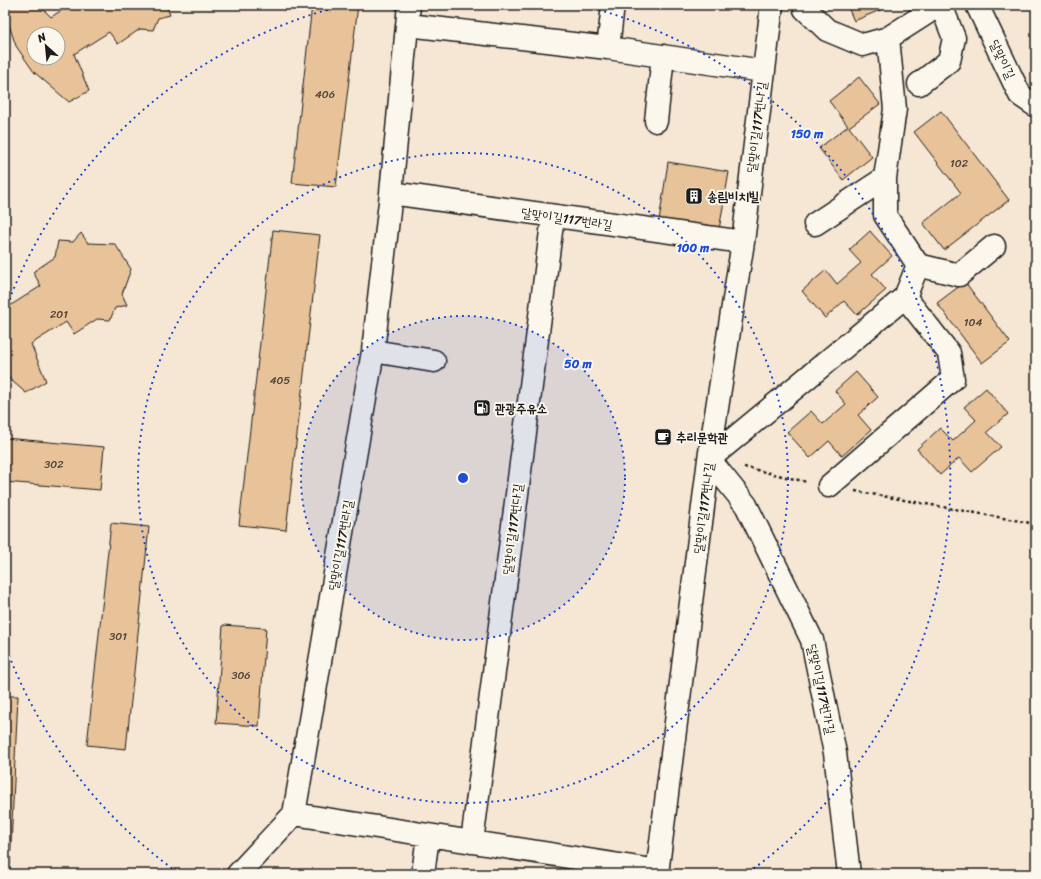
<svg xmlns="http://www.w3.org/2000/svg" width="1041" height="879" viewBox="0 0 1041 879" font-family="Sriracha,'Poor Story',sans-serif">
	<style>
		.building { fill: #e8c298; stroke: #1c1c1c; fill-rule: evenodd }
		.lines { fill: none; stroke-linecap: round; stroke-linejoin: round }
		.minor-casing { stroke: #1c1c1c; stroke-width: 25 }
		.path { stroke: #1c1c1c; stroke-width: 2.5; stroke-dasharray: 3 3; stroke-linecap: butt }
		.minor { stroke: #fbf7ec; stroke-width: 22 }
		.ring { fill: none; stroke: #1d4ed8; stroke-width: 2; stroke-dasharray: 2 4 }
		.labels { text-anchor: middle; stroke-width: 4; stroke-linejoin: round; paint-order: stroke }
		.number-label { font-size: 11px; fill: #4f463b }
		.street-label { font-size: 13px; fill: #1c1c1c; stroke: #fbf7ec }
		.poi-label { font-size: 13px; font-weight: bold; fill: #1c1c1c; stroke: #fbf7ec; text-anchor: start }
		.centre { fill: #1d4ed8; stroke: #fbf7ec; stroke-width: 2 }
		.ring-label { font-size: 12px; text-anchor: middle; font-weight: bold; fill: #1d4ed8; stroke: #fbf7ec; stroke-width: 4; stroke-linejoin: round; paint-order: stroke }
	</style>
	<rect width="100%" height="100%" fill="#f5e7d3"/>
	<filter id="ink" filterUnits="userSpaceOnUse"><feTurbulence type="fractalNoise" baseFrequency=".025" numOctaves="2"/><feDisplacementMap in="SourceGraphic" scale="8" xChannelSelector="R" yChannelSelector="G"/><feConvolveMatrix kernelMatrix="1 2 1 2 8 2 1 2 1" color-interpolation-filters="sRGB"/></filter>
	<g filter="url(#ink)">
		<path class="building" d="M5,5H39L51,17L70,5H166L170,15L158,18L153,30L140,29L118,44L109,32L74,54L89,91L69,102L34,72L16,46L5,13ZM34,34H58V58H34Z
			M312,5H358L336,187L292,183Z
			M847,5H892L854,21Z
			M859,77L880,104L849,127L872,157L843,180L819,148L848,126L829,101Z
			M941,111L1009,200L944,250L923,223L961,193L914,132Z
			M668,162L729,172L719,230L659,221Z
			M273,230L320,235L286,530L239,525Z
			M870,231L892,256L872,274L886,290L857,315L844,301L825,318L802,291L826,270L837,284L861,263L849,250Z
			M81,233L88,243L115,244L131,269L122,294L127,305L115,308L110,320L97,319L74,334L66,322L31,344L46,381L26,393L5,375V304L8,307L41,286L33,272L55,257L58,241L73,242Z
			M965,282L1010,342L982,363L937,303Z
			M856,372L878,397L858,415L871,430L842,456L829,441L810,458L787,432L811,411L823,424L846,404L835,391Z
			M986,388L1008,414L987,432L1001,447L972,472L959,458L940,475L917,449L940,428L953,441L976,420L964,407Z
			M5,438L104,447L100,490L5,482Z
			M111,523L149,527L126,749L87,745Z
			M223,625L266,628L259,726L216,723Z
			M5,696H18L10,866H5Z"/>
		<g class="lines">
			<defs>
				<path id="minor" d="M806,5L805,9L827,30L863,45L888,38L927,13L931,5
					M977,5L1020,95L1036,106
					M408,25L608,48L763,71
					M888,38L895,109L885,178V215L918,265L959,275L994,246
					M608,48L613,5
					M919,84L949,61L954,38L941,5
					M656,121L663,56
					M391,193L743,242
					M815,224L885,178
					M373,351L434,361
					M829,486L953,379L949,353L905,297
					M294,814L658,871
					M472,842L553,216
					M238,874L294,814L373,351L391,193L409,5
					M423,874L428,836
					M657,874L709,459L743,242L772,5
					M849,874L835,753L812,640L746,505L709,459L905,297L918,265"/>
			</defs>
			<use href="#minor" class="minor-casing"/>
			<path class="path" d="M744,467L807,482
				M855,491L1036,524"/>
			<use href="#minor" class="minor"/>
		</g>
	</g>
	<circle cx="463" cy="478" r="162" fill="#1d4ed8" fill-opacity=".12"/>
	<g class="ring">
		<circle cx="463" cy="478" r="162"/>
		<circle cx="463" cy="478" r="325"/>
		<path d="M177 872A487 487 0 0 1 5 645M5 311A487 487 0 0 1 345 5M581 5A487 487 0 0 1 749 872"/>
	</g>
	<defs>
		<symbol id="building-square" viewBox="-11 -11 22 22"><rect x="-9" y="-9" width="18" height="18" rx="4" fill="#1c1c1c" stroke="#fbf7ec"/><path d="M-4-6H4V6H1V3H-1V6H-4ZM-2.5-4.3h1.7v1.8h-1.7ZM.8-4.3h1.7v1.8H.8ZM-2.5-1h1.7V.8h-1.7ZM.8-1h1.7V.8H.8Z" fill="#fff"/></symbol>
		<symbol id="fuel-square" viewBox="-11 -11 22 22"><rect x="-9" y="-9" width="18" height="18" rx="4" fill="#1c1c1c" stroke="#fbf7ec"/><path d="M-5.5-6h7V0h2V4h1.3V-2.5L3-4.5l.8-.8L6-3V5H2.5V1h-1V6h-7ZM-4.2-4.7v3.2H.2V-4.7Z" fill="#fff"/></symbol>
		<symbol id="cafe-square" viewBox="-11 -11 22 22"><rect x="-9" y="-9" width="18" height="18" rx="4" fill="#1c1c1c" stroke="#fbf7ec"/><path d="M-5.5-4.5H6V0H3Q3 3.5 0 3.5H-2.5Q-5.5 3.5-5.5 0ZM3-3.2v2h1.7v-2ZM-6 4.5H4V6H-6Z" fill="#fff"/></symbol>
	</defs>
	<g fill-rule="evenodd">
		<use href="#building-square" x="684" y="186" width="20" height="20"/>
		<use href="#fuel-square" x="472" y="398" width="20" height="20"/>
		<use href="#cafe-square" x="653" y="427" width="20" height="20"/>
	</g>
	<g class="labels">
		<g class="number-label">
			<text x="325" y="98">406</text>
			<text x="959" y="167">102</text>
			<text x="59" y="318">201</text>
			<text x="973" y="326">104</text>
			<text x="280" y="384">405</text>
			<text x="54" y="468">302</text>
			<text x="118" y="640">301</text>
			<text x="241" y="679">306</text>
		</g>
		<g class="street-label">
			<text transform="translate(1003 59) rotate(65)" y="5">달맞이길</text>
			<text transform="translate(756 127) rotate(-83)" y="5">달맞이길117번나길</text>
			<text transform="translate(567 218) rotate(8)" y="5">달맞이길117번라길</text>
			<text transform="translate(703 508) rotate(-83)" y="5">달맞이길117번나길</text>
			<text transform="translate(512 529) rotate(-83)" y="5">달맞이길117번다길</text>
			<text transform="translate(340 545) rotate(-80)" y="5">달맞이길117번라길</text>
			<text transform="translate(822 689) rotate(78)" y="5">달맞이길117번가길</text>
		</g>
		<g class="poi-label">
			<text x="707" y="201">송림비치빌</text>
			<text x="495" y="413">관광주유소</text>
			<text x="676" y="442">추리문학관</text>
		</g>
	</g>
	<circle cx="463" cy="478" r="6" class="centre"/>
	<g class="ring-label">
		<text x="807" y="138">150 m</text>
		<text x="693" y="252">100 m</text>
		<text x="578" y="368">50 m</text>
	</g>
	<rect width="1041" height="879" fill="none" stroke="#fbf7ec" stroke-width="20"/>
	<rect x="10" y="10" width="1021" height="859" fill="none" stroke="#1c1c1c" stroke-width="1.5" filter="url(#ink)"/>
	<g transform="translate(46 46) rotate(333)"><circle r="19" fill="#fbf7ec" stroke="#a29f99"/>
	<path d="M0-3L7 15L0 10L-7 15Z" fill="#1c1c1c"/>
	<text y="-6" font-size="11" font-weight="bold" text-anchor="middle" fill="#1c1c1c">N</text>
	</g>
</svg>
